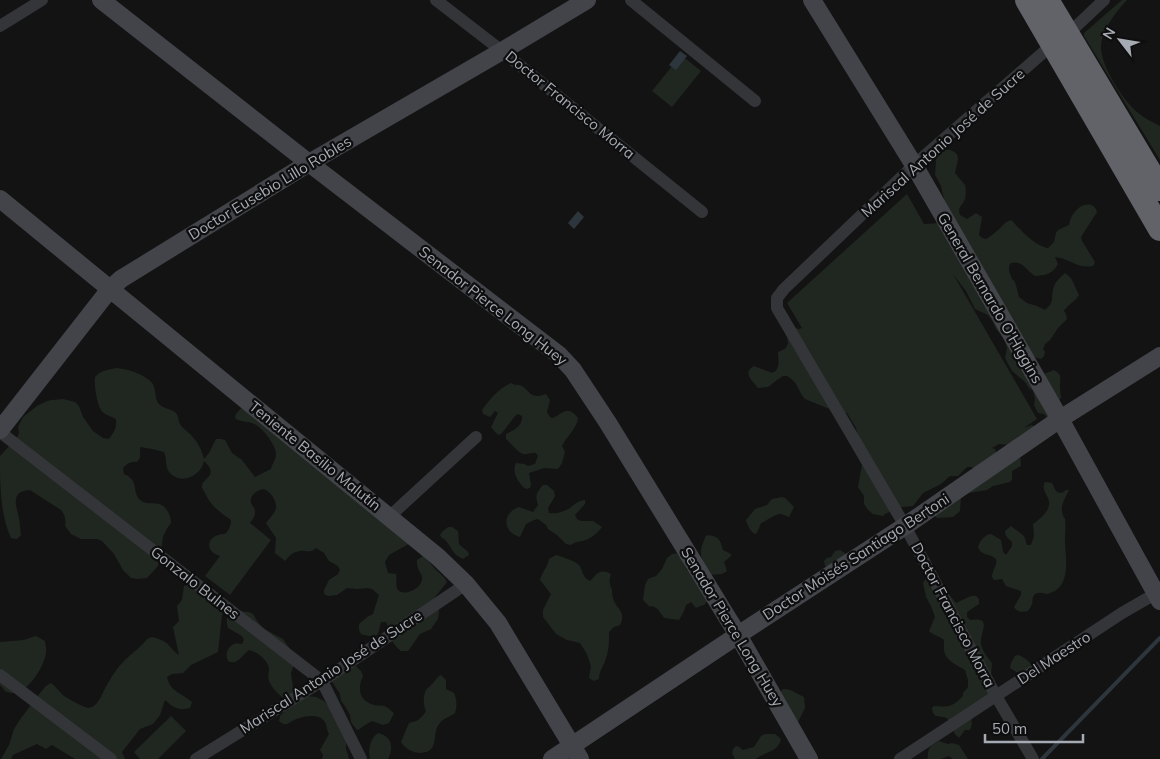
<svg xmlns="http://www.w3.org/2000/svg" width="1160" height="759" viewBox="0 0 1160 759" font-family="Mulish,sans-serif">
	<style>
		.green { fill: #202720 }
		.water { fill: #2d363c }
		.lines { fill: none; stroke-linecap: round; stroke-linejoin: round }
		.stream { stroke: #2d363c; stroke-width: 4 }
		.street { stroke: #343539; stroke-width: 12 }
		.secondary { stroke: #424449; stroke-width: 18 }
		.highway { stroke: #616369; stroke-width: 24 }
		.labels { text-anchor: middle; stroke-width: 4.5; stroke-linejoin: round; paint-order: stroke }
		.street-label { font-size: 15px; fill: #a6abb3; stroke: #0e0e0f }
	</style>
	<rect width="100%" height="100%" fill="#131314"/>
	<path class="green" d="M1122,0H1127C1116,12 1102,29 1101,46C1100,65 1123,100 1137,112C1144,118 1152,122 1160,126V160L1084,36V33Z
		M681,55L701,71L672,107L652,91Z
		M945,149C964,152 957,161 955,173L965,185C966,189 966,195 965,199C962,207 957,206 960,215L967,219L976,213L982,217L979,235L982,238L986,239C990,237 993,234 997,231C1002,227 1004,222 1011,220C1015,223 1016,226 1020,229C1026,236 1039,247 1048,248L1054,242L1056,233L1058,230L1069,225C1070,221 1071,216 1074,213C1080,204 1094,200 1097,212L1081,237L1082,241L1095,262L1093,266C1077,269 1069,258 1055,257L1058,264C1052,275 1045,275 1035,276C1026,270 1022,260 1011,263L1009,266V271L1012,279L1015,282L1019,297L1027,303L1037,306L1045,310C1056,301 1050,297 1054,286C1056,281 1061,277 1065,273L1071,278L1079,295C1075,302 1066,306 1064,311L1066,314L1067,319L1058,328L1050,340L1045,344L1043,349L1045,352L1044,356L1041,359L1034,357L1039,376L1054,370C1064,376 1059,379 1060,389C1060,392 1061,395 1061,398L1054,406L1048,419L1044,414L1038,413L1034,405L1035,399L1033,391L1029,388L1025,382L1012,371L1005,358L1007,348L1005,340L996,329L993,322L988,315L975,309L966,291L953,274L1037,419L1024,428L1032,425L1036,428L1009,445L999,444L992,448L995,449L996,452V455L976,469L971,467H967L958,476H950L941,484L923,493L913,506L902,507L885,514L883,516L873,514L868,510L864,504V496L858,487L862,465L853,448L859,441L856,428L847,413L827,408L805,399C797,390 800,384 787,376H783L777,380L768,387L758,388C752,380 742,373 754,366L772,373C781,369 778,360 778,352L785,349L787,346L788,343L786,332L791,327L799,329L802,328L787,303L907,194L924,224L941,223L944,199L941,186L935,175L936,160L937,156Z
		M116,368C128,369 140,373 149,380C158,386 153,397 159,404C164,409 172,409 176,413C179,417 178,420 180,424C182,428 187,431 191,435C197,441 202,450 204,459L209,453L216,439H221L225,440L232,453L242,460L255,477L271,469C272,464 276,459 276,454C276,445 261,425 252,423C246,421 242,422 236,419L235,417L236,414L242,407L409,543L407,545L389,555L385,562L388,573L396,574C397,579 395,586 398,590C405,597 422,588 422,579C423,575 419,572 418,568C417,566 417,563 417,560L423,556C429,561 431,564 435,569C440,574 444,576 447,582L432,601L439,610L438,619L433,626L431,629L420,634L408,651H401C388,640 392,635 386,622H381L378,634L373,637C369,635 365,636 361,634L359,630V624L367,617L373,614L379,595L372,589L367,588L357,589L347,588L337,595L328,596L324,594V590L329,580L338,574L340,570L338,566L329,561L324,553L316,548C308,555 305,548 296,552C291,553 288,558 285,561L275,553L276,538L266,523C269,519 274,514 276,509C277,501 271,492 264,489C257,490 249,495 251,503C252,506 255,508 255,511C256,516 252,520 250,523L271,540L230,595L205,576L220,556C203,551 207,534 225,534C229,530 231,526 231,520C220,512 212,507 206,495C205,492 203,490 202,488C200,478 221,477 204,461C201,476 181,486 169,472C165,466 167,458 164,452L152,449L140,447V458L137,462C131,461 128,463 123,468L124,474C140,481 131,490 140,500C146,505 152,502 159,504C167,506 171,516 171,523L168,527L163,536L161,554L158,566L147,578L137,579L131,578L123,570L114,554L102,541L97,539H81L71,534L65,526C66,519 65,515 61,510L30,490C10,491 16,505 19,518C20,524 20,529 21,535L17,539L11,538C0,514 0,483 0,456L17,438L19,433L18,427L23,417L37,406L47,401L52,400L63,399L75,402L79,406L83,417L93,431L103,438L109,439C114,432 117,428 116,419C111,416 104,415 101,410C97,404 94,385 95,377C101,370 108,370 116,368Z
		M511,383L515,385C526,383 527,396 537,396C540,396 543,395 546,394L550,400L547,412L550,417L553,418C564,412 568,405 578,418C577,428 567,436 562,446L565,452L562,463L558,469L544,468L529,473L531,484L530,488L526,489C519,484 511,472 516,463L524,464L528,466L535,464L538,456L536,453C532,452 527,455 523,454C517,452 511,443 506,439V434C514,430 523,426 522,416L518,414L515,416L502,433L499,435L496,433L491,427L498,413L495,411L490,417L483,414L482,410C489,400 499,388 511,383Z
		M1013,451L1020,455L1021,466L1012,471V479L1010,482L993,486L987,490L963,494L961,497L960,511L953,517L937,518L931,511L930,507L944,489L959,486L968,476L974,472H979L993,464L996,465L1001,459Z
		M1045,482L1052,483C1055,489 1055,493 1062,493L1066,490H1069C1064,500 1058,509 1065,519C1066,526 1065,533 1065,539C1065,555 1071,581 1055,591C1054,591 1048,594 1048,594C1043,594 1037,590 1033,597C1032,599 1033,602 1032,604C1031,607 1029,609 1028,611C1023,612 1018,613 1014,607L1021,595V591L1006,586L1002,579L994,580L992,577C992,570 998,565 996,559C990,553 981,556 978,547C980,541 984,535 991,534L1001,540L1003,552L1006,555L1012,546V542C1008,538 1005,537 1005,531L1011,526L1024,536L1027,545H1031L1034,536L1033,524C1041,518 1053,509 1048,498C1045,492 1042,489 1045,482Z
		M543,485H547L554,491L555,496L548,508L549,513C557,514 563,512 570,508C575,504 577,501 585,500V504L575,515L577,519L581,521H593L602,527C598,533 589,540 582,541C577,542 575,542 571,545L566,544L557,535L548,529L546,525L538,519L534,520L526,524L520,537C502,532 502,513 519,507L533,512L538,505C535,496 536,493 543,485Z
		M782,497L785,498L794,507L789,517C786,516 784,515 781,514C774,514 767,521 761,523L757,533L755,534C751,532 747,525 746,520L755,509L767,505L772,499Z
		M448,527H452L458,531L459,544L468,552L469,555L463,559C453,555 452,548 446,541C440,535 444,542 440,535L442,532Z
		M708,535C720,537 720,540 723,550L731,554V556L724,562L727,571L722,574L710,575C701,559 697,554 706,536Z
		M840,550L845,553V558L834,561L829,568L825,566L824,561L827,558L831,557L835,551Z
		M679,553L685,563L686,569L697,579L708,600L704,605C701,605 699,607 696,608L691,602L686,605L684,611L679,620L665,618C659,614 661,609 652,606L650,607L643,600L645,585L648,579L656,576L662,569L667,558L672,554Z
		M556,555C562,557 575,561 579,565C584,572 581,576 590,581C597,574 600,568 611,574C609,581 609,583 612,590C612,593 612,596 613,598C616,610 627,611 620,625L614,627L609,632C609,641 609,650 606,658C604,666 599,670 599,679L594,681L589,678L591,666L587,654L580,643L567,640L556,634L543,617V610L551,594L540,580C542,572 548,567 549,559Z
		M926,578L940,589L948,593L956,603L971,596H976L979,599V604L967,612V617L970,620C994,616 979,633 981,645C983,652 988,658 992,663L991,675L993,692L971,718L972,724L970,730H965L959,738L955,734L947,718C939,715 933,719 932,708L934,706C950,707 952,707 963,696V693L968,687V680L965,670C957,665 944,660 944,649C944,646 944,643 944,640C940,636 932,635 929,631L935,617L931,606L926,597L923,583Z
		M205,581L214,590L225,609L222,615L218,652L191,665L183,673L172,674L167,677C170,692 182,693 192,702L190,708C178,711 174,708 165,700L160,715L153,724L140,729L122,752L125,759H75L52,745L46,749L37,744L13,755L11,759H1L9,745L14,729L19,721L36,698L46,686L51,683C56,687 59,691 64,696C67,698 85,708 88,708C98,708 102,693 107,685C112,676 117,668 125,660C132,653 141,647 147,639L152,637C157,638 162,640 165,642C171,646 173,652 179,655L173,627L179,621L177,606L182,600L184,586Z
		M237,611L249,612L253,614L257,621L264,629L283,639L290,649L294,664L291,673L293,688L297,692L306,696L316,697L324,701L335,713L347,742C344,749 348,752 349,759H322L323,755L320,750L329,734C327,731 327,726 325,722C319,713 303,716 294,720C291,721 290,723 287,724C283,725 282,723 279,721L280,716L287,709V701C281,696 274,691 270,683C267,678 269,673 269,668C267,659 257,652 249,650C242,655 237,666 228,661C225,655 227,647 234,644C237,643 240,644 242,644L244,640L242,636L228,628C225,617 227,617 237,611Z
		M36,636L45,641C45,645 47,649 46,653C44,667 24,702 5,691C3,689 2,687 0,685V642L24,640Z
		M1018,655C1022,656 1031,662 1032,666L1019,674L1010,668L1011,663L1015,656Z
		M354,664L361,671L363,676C358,687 358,699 371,704C375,706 380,705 384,706C388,707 391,711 394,713L389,723L383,725L372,721L365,725L358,730L356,729L351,722L350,715L345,706L341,701L340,694L331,680Z
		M441,675L446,680V689L454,693C457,700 457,706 455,713C450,717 443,718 439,724C431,734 441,752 420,753C413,753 404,748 401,742L409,723C418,721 421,719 426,711C423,705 423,696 426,690C428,687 430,687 432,684C436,680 436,678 441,675Z
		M783,689C792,689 797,694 804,697L805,708L798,722L797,729L779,693Z
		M171,716L186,731L158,759H140L134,752Z
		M378,733C392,736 394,748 388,759H370C368,749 370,739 378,733Z
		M765,734H775L781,739C779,752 764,752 756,759H735L732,753L733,749L736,746L739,747L743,750L754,747L761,736Z
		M939,741L948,744L952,743L959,745L968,759H953L949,756L941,759H926L928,758C927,747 931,746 939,741Z"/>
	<path class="water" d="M680,51L687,56L676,70L669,65Z
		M578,211L584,217L574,229L568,223Z"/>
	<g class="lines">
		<path class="stream" d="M1042,759L1160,638"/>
		<path class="street" d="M436,0L502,51L702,212
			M631,0L755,101
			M0,26L42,0
			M0,432L322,681L361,759
			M389,517L476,437
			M0,675L111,759
			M196,759L322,681L466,584
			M900,759L1122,613L1160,591
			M1033,759L996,696L905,526L777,308V298L784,289L914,165L1053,44L1067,35L1104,0"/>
		<path class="secondary" d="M101,0L309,163L559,355L573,370L608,423L738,635L809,759
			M812,0L914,165L1060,419L1160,601
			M0,199L389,517L438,557L466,584L498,623L580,759
			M0,430L110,289L121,279L309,163L502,51L587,0
			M552,759L738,635L905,526L1060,419L1160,356"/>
		<path class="highway" d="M1027,0L1160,229
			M1047,0L1160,189"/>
	</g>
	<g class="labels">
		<g class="street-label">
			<text transform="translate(570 105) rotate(39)" y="5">Doctor Francisco Morra</text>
			<text transform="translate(943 143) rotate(-42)" y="5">Mariscal Antonio José de Sucre</text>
			<text transform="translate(270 188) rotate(-31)" y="5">Doctor Eusebio Lillo Robles</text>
			<text transform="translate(990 298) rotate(60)" y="5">General Bernardo O'Higgins</text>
			<text transform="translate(493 306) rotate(38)" y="5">Senador Pierce Long Huey</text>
			<text transform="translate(315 456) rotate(39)" y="5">Teniente Basilio Malutín</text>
			<text transform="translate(856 557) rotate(-33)" y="5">Doctor Moisés Santiago Bertoni</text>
			<text transform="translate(195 583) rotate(38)" y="5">Gonzalo Bulnes</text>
			<text transform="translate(953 615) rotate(62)" y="5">Doctor Francisco Morra</text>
			<text transform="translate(732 627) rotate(59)" y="5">Senador Pierce Long Huey</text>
			<text transform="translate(1054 658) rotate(-33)" y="5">Del Maestro</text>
			<text transform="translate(331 672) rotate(-33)" y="5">Mariscal Antonio José de Sucre</text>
		</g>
	</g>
	<g transform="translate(1120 40) rotate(301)" stroke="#0e0e0f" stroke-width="4" paint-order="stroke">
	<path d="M0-4L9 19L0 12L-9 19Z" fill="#a6abb3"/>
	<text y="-8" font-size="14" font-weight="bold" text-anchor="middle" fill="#a6abb3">N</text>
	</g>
	<path d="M985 734v8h98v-8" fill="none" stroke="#a6abb3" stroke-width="2.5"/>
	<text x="992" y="734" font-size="15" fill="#a6abb3" stroke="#0e0e0f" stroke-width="4" paint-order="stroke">50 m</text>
</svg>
